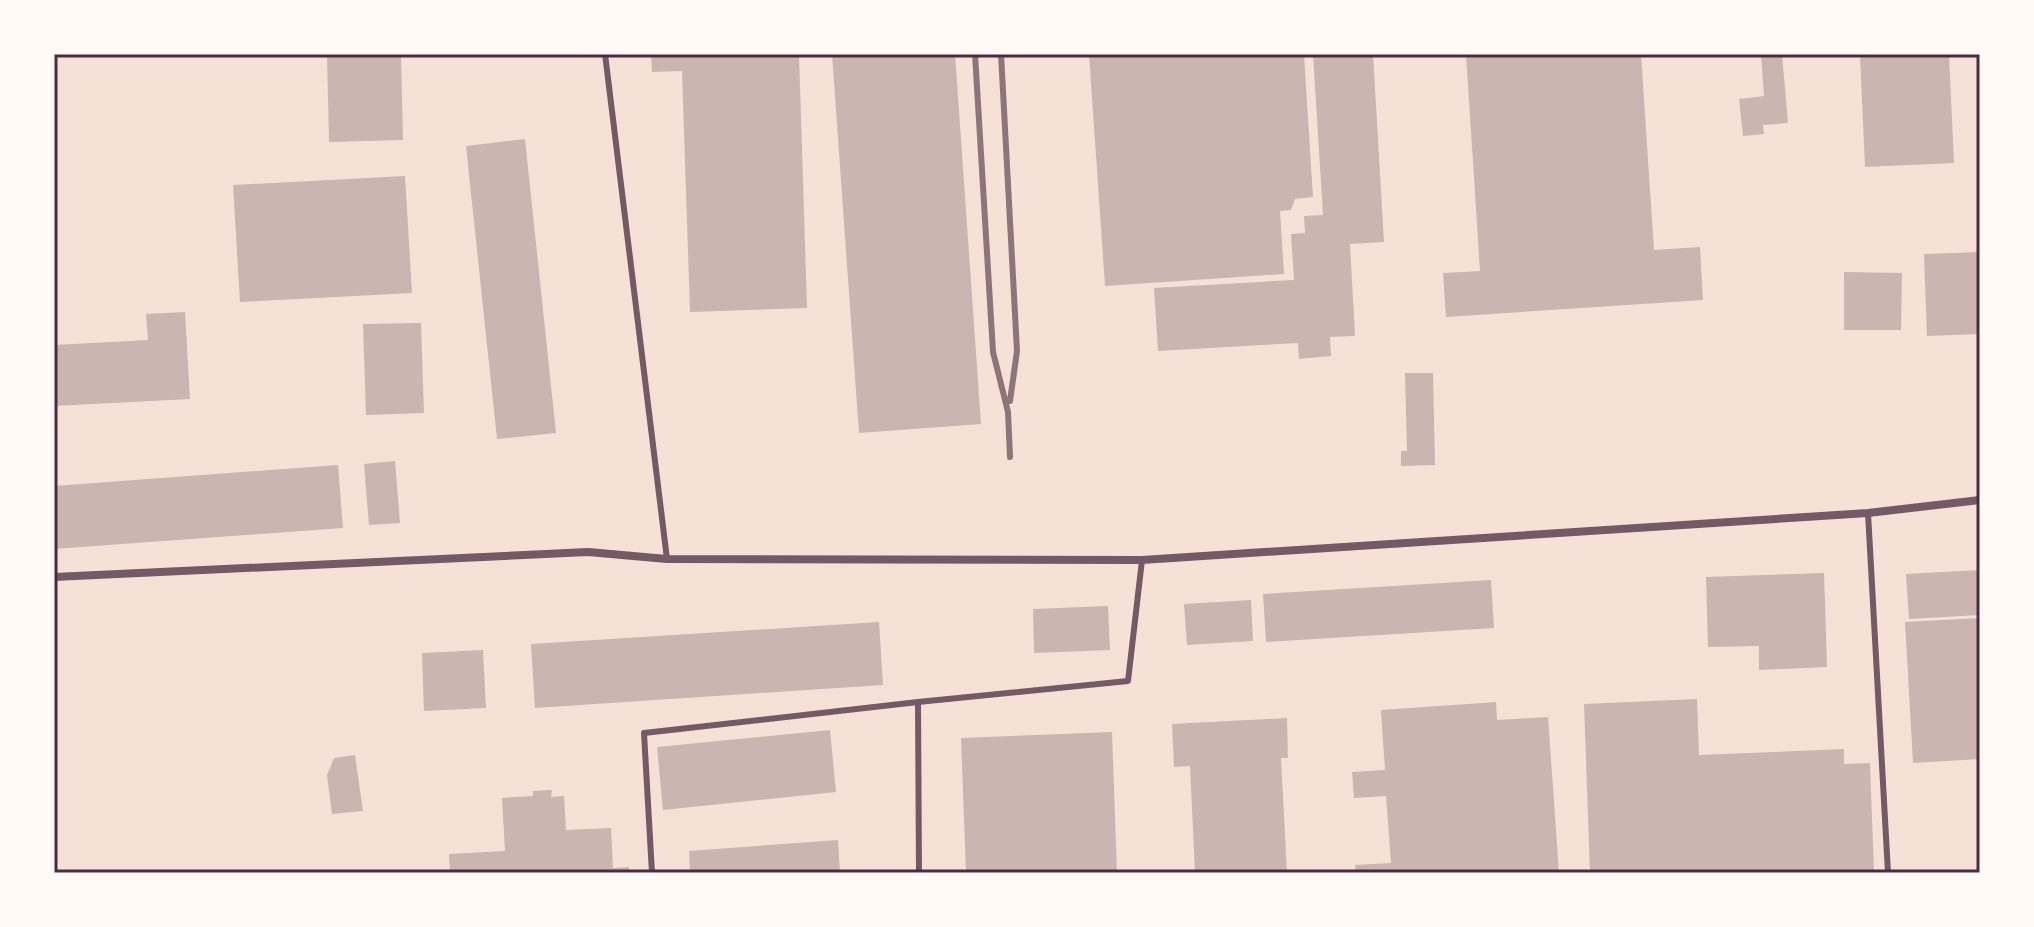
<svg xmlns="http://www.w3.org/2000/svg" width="2034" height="927" viewBox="0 0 2034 927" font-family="Bitter,serif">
	<rect width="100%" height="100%" fill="#f7e1d7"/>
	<!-- building -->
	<path fill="#ccb4b1" d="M327 54H401L403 140 329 142Z
		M651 54H799L807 308 690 312 682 71 652 72Z
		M832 54H955L981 424 859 433Z
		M1089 54H1304L1313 197 1295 199 1291 210 1280 211 1284 274 1105 286Z
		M1313 54H1373L1384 242 1350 244 1355 336 1330 337 1331 356 1299 359 1298 343 1158 351 1154 288 1294 280 1291 234 1305 233 1304 216 1323 215Z
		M1466 54H1641L1654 250 1700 247 1703 300 1446 317 1443 273 1480 271Z
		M1761 54H1782L1788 123 1763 125 1764 134 1743 136 1739 99 1764 96Z
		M1860 54H1949L1954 163 1865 167Z
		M525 139 556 433 497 439 466 146Z
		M405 176 412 293 240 302 233 185Z
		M1980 252V334L1927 336 1924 254Z
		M1844 272 1902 273 1901 330H1844Z
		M185 312 190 399 54 406V345L148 340 146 314Z
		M421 323 424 413 366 415 363 324Z
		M1405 373H1433L1435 465 1401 466V451H1407Z
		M395 461 400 523 369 525 364 464Z
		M338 465 343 528 54 549V486Z
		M1980 570V615L1909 619 1906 574Z
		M1824 573 1827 667 1759 670V646L1708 647 1706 577Z
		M1491 580 1494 628 1266 642 1263 594Z
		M1251 600 1253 641 1187 645 1184 604Z
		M1108 606 1110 650 1034 653 1033 609Z
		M1980 618V759L1913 763 1905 622Z
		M879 622 883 685 535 708 531 644Z
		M483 650 486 708 424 711 422 653Z
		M1697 699 1699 755 1844 749V764L1870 763 1874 873H1590L1584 704Z
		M1496 702 1497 720 1548 717 1559 873H1356L1355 865 1391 863 1386 796 1354 798 1352 772 1385 770 1381 710Z
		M1287 718 1288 758H1281L1287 873H1195L1190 766 1174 767 1172 724Z
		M830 730 836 792 663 810 657 747Z
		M1112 732 1117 873H966L961 738Z
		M355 755 363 811 332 814 327 775 334 758Z
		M552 790 551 797 564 796 566 830 611 828 613 868 629 867V873H450L449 854 505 851 502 798 533 796V791Z
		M838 840 840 873H690L689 851Z"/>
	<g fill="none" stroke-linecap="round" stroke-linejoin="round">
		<!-- service -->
		<path stroke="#755966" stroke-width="6" d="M605 54 667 559
			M1868 513 1888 873
			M652 873 644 733 918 702
			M919 873 918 702 1128 681 1142 560"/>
		<!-- minor -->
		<path stroke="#755966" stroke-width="8" d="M54 577 588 552 667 559 1142 560 1868 513 1980 500"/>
		<!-- rail -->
		<path stroke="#8f747c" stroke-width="6" d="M975 54 993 352 1008 412 1010 457
			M1001 54 1017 351 1010 401"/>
	</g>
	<!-- border -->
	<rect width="2034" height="927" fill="none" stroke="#fffaf5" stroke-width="112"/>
	<rect x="56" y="56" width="1922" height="815" fill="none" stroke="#4a2c40" stroke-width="3"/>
</svg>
